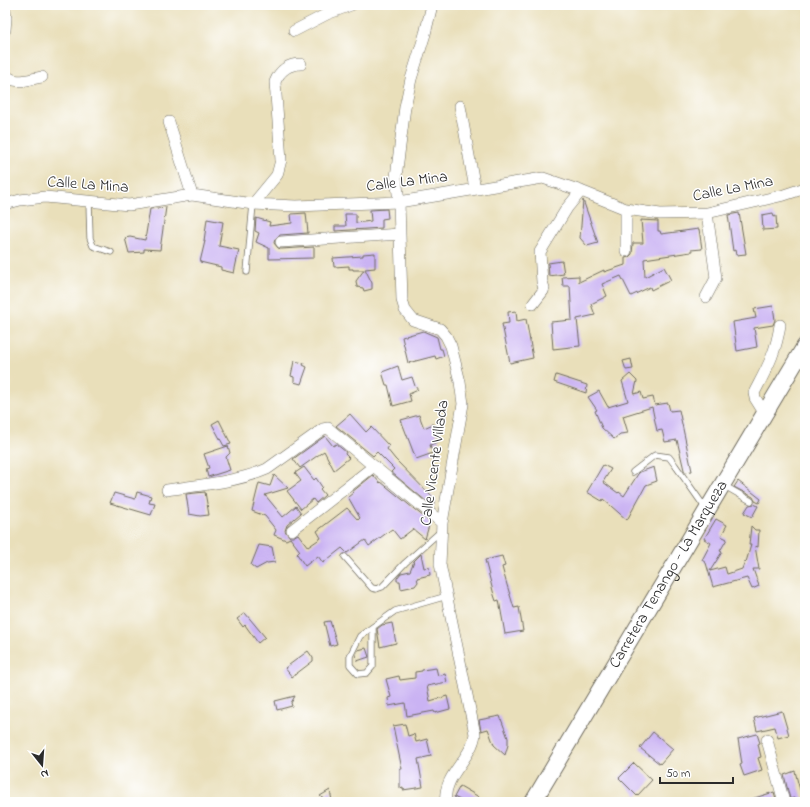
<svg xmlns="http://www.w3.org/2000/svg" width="810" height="807" viewBox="0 0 810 807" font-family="'Indie Flower',sans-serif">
	<rect width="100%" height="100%" fill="#fff"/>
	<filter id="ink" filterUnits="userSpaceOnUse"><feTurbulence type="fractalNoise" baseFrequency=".025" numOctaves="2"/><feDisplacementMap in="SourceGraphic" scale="8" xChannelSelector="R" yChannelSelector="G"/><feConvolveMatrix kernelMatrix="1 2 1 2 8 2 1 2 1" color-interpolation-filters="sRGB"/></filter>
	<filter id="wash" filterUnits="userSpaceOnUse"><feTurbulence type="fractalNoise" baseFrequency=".012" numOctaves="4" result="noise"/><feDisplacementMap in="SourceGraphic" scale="16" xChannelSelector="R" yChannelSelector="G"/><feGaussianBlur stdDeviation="0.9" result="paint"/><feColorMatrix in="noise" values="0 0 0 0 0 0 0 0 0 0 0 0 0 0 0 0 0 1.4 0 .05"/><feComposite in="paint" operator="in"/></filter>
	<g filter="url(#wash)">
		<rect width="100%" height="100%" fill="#e9dfba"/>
		<g id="blocks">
			<!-- building -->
			<path fill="#cab3f3" d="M583 200 598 243 587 246 580 238Z
				M166 207 160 250 144 249V252L129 253 125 238 130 237 145 240 150 209Z
				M387 209 388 218 382 219V228L335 231V226H346L345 214H356V223L371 221 370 210Z
				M306 213 308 233 280 235 275 239 274 243 278 248 281 249 314 247V258L269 259V248L256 242 259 233 255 231 256 218 270 222 269 226 292 223 291 214Z
				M739 213 746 254 736 255 735 250 733 251 728 215Z
				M773 213 774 217 776 216 777 229 763 230 762 215Z
				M207 219 223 222 219 246 239 250 234 273 221 270V267L200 262 205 241H204Z
				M641 220 658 221V231H660L661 234 699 229 702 249 691 250V252L644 259 645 277 664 267 671 280 651 290 650 287 631 296 621 276 602 284 607 296 591 304 595 315 577 319 580 346 553 349 551 322 572 320 570 286H563L562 277 579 276V282L604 270V272L625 265V258L629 257 632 254 633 243H643Z
				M375 253V268L365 269 372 283V289L364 291 363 288 357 287 356 281 364 270H353V269H349V266L334 267 333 258 363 256V254Z
				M562 261 564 274 549 276 548 263Z
				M773 306 775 320 773 325 754 328 757 347 737 351 733 322 756 318 754 309Z
				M516 311 517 321 526 319 533 358 510 363 502 324 509 323 508 312Z
				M423 331 437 337 440 349H442L444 356 436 359 435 356 408 363 402 337Z
				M631 359 633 369 626 370 623 361Z
				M294 361 304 363 303 365 307 367 301 384 294 382V377L291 376Z
				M398 366 402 380 412 377 415 386 418 390 409 394 411 401 393 406 388 385H386L382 372Z
				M630 374 637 381 634 394 641 392 643 399 653 397 655 405 668 403 670 411 679 410 692 471 685 472 684 470 677 440 665 442 662 430 657 431 652 407 623 416 628 433 620 434 614 439 602 428 595 411 597 410 588 397 599 391 608 407 628 401 622 381Z
				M556 375 587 385 586 393 554 382Z
				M350 414 366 432 371 427 389 446 387 449 395 459 435 500 433 507 391 472 394 469 377 452 373 456 336 426Z
				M419 415 424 428 433 424 439 441 430 445 433 453 416 459 401 420Z
				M219 420 231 444 224 446 212 424Z
				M325 436 333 446 336 444 346 452 345 454 349 458 334 470 324 451 300 468 293 459Z
				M228 446 230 453 226 457 230 470 208 477 206 469 209 468 204 454Z
				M603 465 611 469 603 482 618 493 619 492 624 496 638 474 640 472 654 467 657 481 646 485 627 520 603 499 602 501 587 492Z
				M304 467 314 480 316 478 322 487 320 489 325 495 316 503 313 499 301 509 287 491 301 481 295 473Z
				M274 475 288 488 265 495 283 517 296 506 301 513 287 525 285 531 290 537H293L298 534 308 547 321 538 317 531 347 508 358 520 360 518 348 497 353 493 352 492 373 475 380 483 381 482 430 522 425 539 413 529 400 539 392 529 369 546 365 540 347 553 342 548 323 563 318 556 305 566 297 554 300 551 290 538 286 540 274 535 276 530 265 516 252 511 259 483 270 486Z
				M738 481 761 499 759 503 755 501 753 497 734 487Z
				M137 492 151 496 149 503 155 504 151 515 110 503 114 493 135 499Z
				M205 492 209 515 200 516 189 514 186 494Z
				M754 504 758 506 752 517 744 513 749 505Z
				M716 519 727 525 721 536 727 539 720 551 722 552 710 571 725 567 727 574 742 569 745 561 746 562 751 545H749L751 526 755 530H759L758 547 755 546 759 569H753L759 586 752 589 747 578 713 587 706 563 702 560 711 543 704 539Z
				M259 545 272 547 275 562 267 563 256 569 251 565Z
				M421 554 424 568 429 567 430 575 417 578 418 582 415 586 401 589 400 581H397V578L401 573 410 571 414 561Z
				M502 556 505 566 502 567 507 585 514 608 519 607 523 631 505 634 499 600 496 601 494 595 485 560Z
				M245 613 265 637 258 643 245 625 243 627 237 619Z
				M330 621 337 644 330 646 324 622Z
				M392 623 396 643 380 647 377 629 382 625Z
				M366 648 369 657 357 661 356 654 358 650Z
				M308 651 313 658V661L292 677 285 668Z
				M436 668 438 676 445 674 447 682 427 686 430 701 447 696 450 709 435 713 434 711 407 716 405 703 389 706 388 698 391 697 386 679 399 676 400 680 415 678V672L422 671V670Z
				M295 696 291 703 292 706 277 710 275 701Z
				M782 711 789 735 778 738 775 727 757 731 754 718Z
				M500 716 508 738V745L505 755 494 745 488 729 481 731 479 720Z
				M405 724 408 736 414 734 416 742 427 739 431 756 418 759 423 787 403 790V787L400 788V769H402L393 726Z
				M653 732 673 749 660 764 640 748Z
				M757 734 760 743 758 744 761 757 758 758 762 770 744 776 740 765 742 764 738 739Z
				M634 763 652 780 637 796 619 778Z
				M795 771 798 783 804 802H796L794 798 790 799 784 775Z
				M460 786 479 797 476 802H464L454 797Z
				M330 790 332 801H326L320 796Z
				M774 792 777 802H748V800Z"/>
		</g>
	</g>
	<g filter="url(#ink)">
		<use href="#blocks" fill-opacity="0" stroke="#6e6a5d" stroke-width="1"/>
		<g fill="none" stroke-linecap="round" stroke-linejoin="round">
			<defs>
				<path id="service" d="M89 202 90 238 93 246 111 252
					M247 272 253 204
					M633 472 655 455 669 457 675 465 706 509
					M723 485 751 501
					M345 557 372 588 376 589 382 587 405 563 441 531
					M373 627V666L367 673 358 674 350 665V656L360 636 395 611 447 596"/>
				<path id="minor" d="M432 5 425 34 411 79 405 107 396 177 399 202 402 300 405 310 413 320 440 329 446 336 451 346 460 382 463 404 442 523 440 564 475 734C472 759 442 776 446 802
					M5 9 6 18 5 30
					M294 31 327 14 351 5
					M5 74C15 86 29 79 42 77
					M460 106 475 189
					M169 122 192 195
					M5 204 20 200 45 197 129 205 192 195 253 204 296 206 399 202 543 178 581 191 626 209 660 214 707 213 784 195 805 188
					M253 204 277 175 281 160 275 82C280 70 288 64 301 64
					M626 209V251
					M281 242 400 234
					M706 297 716 278 707 213
					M533 304 543 291 544 288 542 282 540 252 567 208 581 191
					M765 414 755 398 754 393C767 368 776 353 780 325
					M167 490C199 485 238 482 267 469L323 429 328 428 442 523
					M292 530 374 466
					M767 740 784 802"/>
				<g id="secondary">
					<path id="s1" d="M533 802 805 346"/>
				</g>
			</defs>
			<!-- service casing -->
			<use href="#service" stroke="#6e6a5d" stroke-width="7"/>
			<!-- minor casing -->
			<use href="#minor" stroke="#6e6a5d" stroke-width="12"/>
			<!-- secondary casing -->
			<use href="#secondary" stroke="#6e6a5d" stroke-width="18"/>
			<!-- service -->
			<use href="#service" stroke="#fff" stroke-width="5.5"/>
			<!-- minor -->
			<use href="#minor" stroke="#fff" stroke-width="11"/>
			<!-- secondary -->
			<use href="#secondary" stroke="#fff" stroke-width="16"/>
		</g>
	</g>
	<g text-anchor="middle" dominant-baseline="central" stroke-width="3" stroke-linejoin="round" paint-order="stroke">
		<!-- street labels -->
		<g font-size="16" fill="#2b2b2b" stroke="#fff">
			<text transform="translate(407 182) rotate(-7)">Calle La Mina</text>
			<text transform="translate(88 185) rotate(4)">Calle La Mina</text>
			<text transform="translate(733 189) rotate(-11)">Calle La Mina</text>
			<text transform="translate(435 463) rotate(-82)">Calle Vicente Villada</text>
			<text stroke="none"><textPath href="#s1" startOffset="265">Carretera Tenango - La Marqueza</textPath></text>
		</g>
	</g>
	<!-- margin -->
	<rect width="810" height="807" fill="none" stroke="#fff" stroke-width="20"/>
	<!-- north arrow -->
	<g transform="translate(42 765) rotate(163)" stroke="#ffffff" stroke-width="3" paint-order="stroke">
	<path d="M0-3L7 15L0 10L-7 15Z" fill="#2b2b2b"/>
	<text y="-6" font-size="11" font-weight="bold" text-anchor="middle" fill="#2b2b2b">N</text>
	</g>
	<!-- scale -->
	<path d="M660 777v6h73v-6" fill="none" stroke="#2b2b2b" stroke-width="2"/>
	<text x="666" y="777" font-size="12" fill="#2b2b2b" stroke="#ffffff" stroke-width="3" paint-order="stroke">50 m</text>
</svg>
